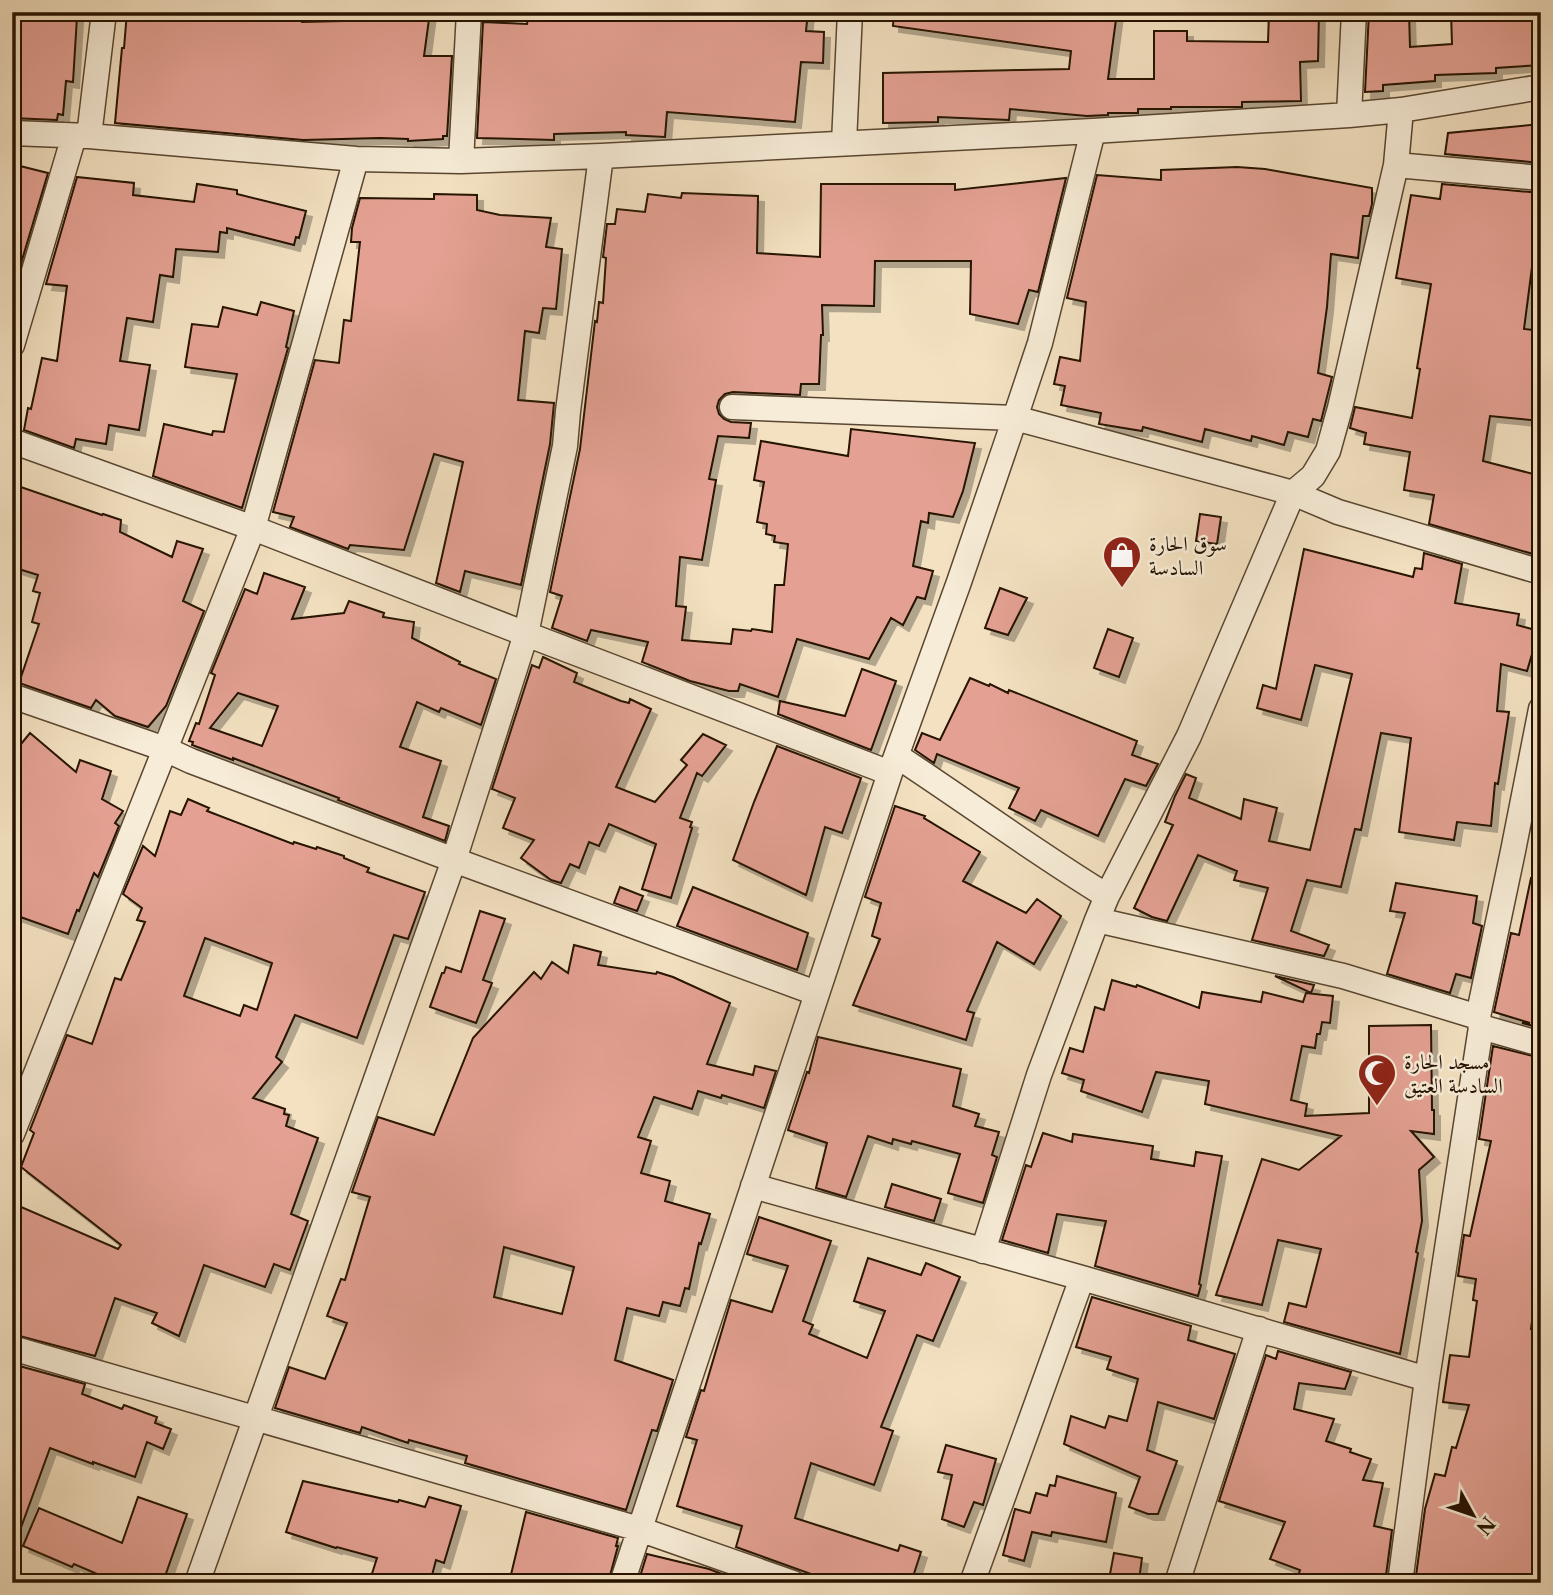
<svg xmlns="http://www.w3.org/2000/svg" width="1553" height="1595" viewBox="0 0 1553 1595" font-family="'Libre Caslon Text',Amiri,serif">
	<defs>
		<filter id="shadow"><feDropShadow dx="6" dy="6" stdDeviation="0" flood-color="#0004"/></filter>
	</defs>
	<rect width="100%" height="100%" fill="#f3e1c1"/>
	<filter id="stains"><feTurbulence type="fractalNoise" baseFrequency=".00286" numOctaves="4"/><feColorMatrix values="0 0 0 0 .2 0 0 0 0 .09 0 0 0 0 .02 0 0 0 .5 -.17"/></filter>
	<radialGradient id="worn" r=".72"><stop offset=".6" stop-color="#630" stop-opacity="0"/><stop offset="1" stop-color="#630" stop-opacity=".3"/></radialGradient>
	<!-- building -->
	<path fill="#e4a193" stroke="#261200" stroke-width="2" fill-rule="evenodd" filter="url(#shadow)" d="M12 12H44L43 16 77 17 73 82 66 81 63 115 58 114 57 120 12 118Z
		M127 12H210V17L302 21V22L343 21 344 12H430L424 56H452L447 136H443V139L408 141V139L380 138 303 140 115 123 122 48H124Z
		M529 12H808L806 31 824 32 823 63 801 62 795 122 667 112 665 137 626 135V132L554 134V140L477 138 483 22 527 24Z
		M894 12H1117L1108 79H1154V31H1187V41L1268 42 1269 12H1319L1318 61 1300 62 1301 101 1242 102V107H1171V109H1138V113H1108V115L1087 116 1010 109 1009 120 938 117V122L883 123V73L1069 69 1071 51 893 26Z
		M1369 12H1409L1410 47 1452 44 1451 12H1541V65L1496 68V73L1435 75V81L1383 85V91L1365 92Z
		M1541 124V163L1445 154 1448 133Z
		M12 164 48 173 16 280H12Z
		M1237 167 1265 169 1372 188V204L1369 216H1363L1358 258 1331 254 1327 307 1318 373 1332 377 1321 421 1313 419 1308 437 1288 432 1284 445 1252 436 1251 441 1205 429 1202 442 1143 427 1142 431 1099 424 1101 413 1061 405 1065 386 1054 384 1060 357 1080 361 1086 302 1067 298 1097 175 1161 180V170Z
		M77 177 134 183 133 195 194 202 197 184 237 190V194L306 211 299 238 296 237 294 245 227 228V233L220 232 218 252 176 249 173 277 160 275 153 322 127 318 120 361 150 365 139 430 109 425 106 444 76 439 74 448 24 430 28 408 31 409 42 358 57 361 67 286 46 284Z
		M1066 178 1038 292 1029 290 1018 324 970 314 971 261H875L874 306 822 305 823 335H821L819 384H801L800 395 733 392 725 394 719 400 717 407 719 414 724 419 731 422 751 423 749 438 718 436 709 479 716 480 702 560 680 557 676 606 686 607 682 640 731 644 733 629 751 631 752 629 772 632 775 585H784L788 544 774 542 775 536 766 534 767 524 757 522 764 482 754 480 761 441 848 456 851 429 975 443 963 491 953 517 929 513 928 523 921 521 913 566 933 571 925 599 917 597 903 625 891 618 869 659 797 639 778 697 740 684 738 691H729L690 681 642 662 648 642 591 630 587 641 552 628 562 596 550 592 580 449 595 321 597 322 599 302 603 303 606 258 603 257 607 224H615L617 209 645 212 648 194 681 198 682 193 758 196 757 253 820 257 821 184H955V190Z
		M1442 184 1541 193V213H1539L1524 329 1541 331V421L1490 416 1483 461 1541 476 1540 556 1429 524 1434 495 1404 490 1410 452 1364 444 1366 433 1350 428 1355 407 1412 418 1420 369 1417 368 1431 284 1396 278 1411 195 1440 199Z
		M434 194 477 195V210L500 215 551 218 546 247 562 249 556 309 543 308 539 333 525 331 518 400 554 403 550 444 521 585 465 571 460 592 436 583 463 462 434 454 404 550 350 545 348 549 290 527 294 517 273 512 315 360 339 363 344 320 351 321 360 242H351L352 228 360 198 434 199Z
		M261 302 294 311 286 347 288 348 242 508 153 476 164 424 212 435 213 431 224 432 237 374 185 367 192 324 218 327 223 307 257 315Z
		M12 484 102 515 103 514 121 520 120 532 172 557 177 541 203 549 183 601 204 611 166 706 148 727 115 716 96 700 91 708 19 683 39 624 32 622 40 593 33 591 38 575 12 567Z
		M1200 514 1221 517 1217 544 1196 541Z
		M1304 549 1413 577 1415 568 1422 569 1424 553 1462 564 1455 603 1519 614 1517 625 1539 631 1527 671 1501 664 1497 711 1509 712 1498 784 1495 783 1491 826 1457 822 1454 840 1399 832 1411 738 1381 733 1361 830 1355 829 1341 887 1307 880 1291 931 1329 945 1324 956 1252 940 1268 888 1234 880 1237 871 1198 855 1167 921 1152 917 1134 908 1173 825 1165 822 1175 796 1186 774 1196 778 1189 798 1241 819 1244 799 1277 808 1269 841 1310 850 1352 674 1315 665 1301 720 1257 708 1263 685 1276 689Z
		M264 573 305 587 292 619 344 613 349 601 384 613 383 617 414 622 412 638 460 662 459 664 496 679 481 725 441 708 439 712 417 702 400 747 441 761 423 817 449 826 445 841 338 800 339 798 233 758V760L192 745 193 742 189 741 196 723 199 724 215 675 211 673 245 589 257 594ZM238 693 278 706 262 746 210 728Z
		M1000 588 1027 598 1008 635 985 628Z
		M1108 629 1133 638 1119 677 1094 668Z
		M543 657 577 673 574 682 621 701 629 703 630 699 651 709 616 787 655 802 687 765 681 760 703 734 726 745 702 776 697 773 680 818 692 822 690 827 692 828 671 898 642 889 656 844 609 824 599 846 589 842 579 868 570 864 561 883 551 880 521 858 534 840 503 828 515 798 492 789 532 665 539 668Z
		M862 669 896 681 871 750 778 714 780 701 845 716Z
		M970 678 989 686 990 684 1008 693 1009 690 1137 741 1132 755 1158 764 1146 786 1125 779 1098 836 1041 810 1035 821 1009 808 1019 788 937 754 934 763 915 750 922 733 940 740Z
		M30 733 76 772 80 760 111 771 102 799 123 811 115 823 119 826 98 877 94 873 79 911 77 910 68 934 12 914V755Z
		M777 746 861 778 842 833 825 827 806 895 733 860 754 802Z
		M188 799 209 808 207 811 293 844 294 842 316 849 317 847 344 856V858L369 868 367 872 425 892 408 939 394 935 357 1038 295 1015 276 1057 282 1062 253 1098 285 1109 284 1114 289 1115 286 1126 318 1138 291 1214 308 1221 290 1270 274 1264 265 1287 204 1265 179 1336 152 1323 157 1313 115 1298 95 1356 12 1334V1203L118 1249 121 1245 21 1167 34 1133 30 1130 67 1035 92 1044 115 978 121 980 145 922 137 920 142 908 123 894 143 846 155 856 170 811 181 815ZM205 938 272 963 257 1010 244 1005 240 1016 184 996Z
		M895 806 925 816 924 818 980 852 963 881 1026 913 1037 899 1061 916 1034 964 997 942 967 1011 974 1013 966 1040 853 1005 880 939 872 936 881 903 865 897Z
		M1531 878 1541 879V1028L1522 1023H1530L1494 1012 1511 933 1519 935Z
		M1396 883 1477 896 1473 923 1482 926 1471 978 1456 974 1450 993 1387 974 1405 913 1390 911Z
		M620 887 643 896 637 911 614 903Z
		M693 887 808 933 797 970 677 926Z
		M480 911 505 919 483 980 492 983 476 1023 430 1007 442 973H444L446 967 461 972Z
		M574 945 601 952 598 965 656 974 657 972 673 977 730 1003 707 1064 753 1075 755 1066 776 1071 764 1108 722 1095 721 1098 698 1091 692 1109 654 1097 638 1137 651 1141 641 1173 670 1181 665 1201 710 1214 701 1244 699 1243 689 1289 685 1288 680 1306 663 1302 659 1316 627 1308 615 1360 673 1380 657 1431 652 1430 626 1510 465 1463 467 1456 409 1440 408 1443 362 1427 360 1433 275 1408 289 1367 325 1379 347 1323 327 1316 341 1279 345 1280 370 1197 352 1192 378 1117 434 1135 473 1038 534 972 541 979 552 962 568 973ZM504 1247 574 1267 562 1314 494 1297Z
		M1275 976 1314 985 1311 993Z
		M1112 980 1136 987 1137 985 1199 1008 1202 992 1261 1002 1263 992 1303 1002 1306 993 1333 996 1330 1023 1322 1022 1320 1034H1317L1315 1048 1302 1046 1291 1100 1307 1104 1305 1116 1369 1113V1026L1431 1025 1432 1110H1434V1134L1411 1131 1434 1157 1419 1170 1422 1221 1416 1252 1418 1253 1400 1354 1284 1322 1289 1303 1306 1307 1321 1249 1278 1240 1262 1305 1216 1295 1262 1159 1299 1170 1341 1136 1205 1104 1209 1081 1156 1072 1142 1112 1081 1091 1084 1080 1062 1073 1070 1048 1083 1052 1095 1007 1104 1010Z
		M818 1037 961 1069 953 1106 979 1114 975 1126 999 1132 992 1155 997 1157 983 1203 948 1193 960 1154 912 1141 911 1144 893 1139 892 1144 868 1136 846 1197 816 1188 827 1143 788 1130 807 1072 809 1073Z
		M1493 1046 1541 1058V1258L1531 1329 1541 1331V1467L1534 1497 1541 1498V1583H1415L1425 1509 1435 1474 1445 1476 1452 1447 1456 1448 1469 1405 1443 1402 1450 1355 1469 1357 1477 1301 1473 1300 1476 1279 1458 1276 1464 1235 1470 1236 1491 1141 1479 1139Z
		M1043 1133 1072 1142 1073 1134 1153 1146 1151 1159 1194 1166 1196 1152 1222 1156 1199 1284 1201 1285 1198 1296 1095 1266 1106 1221 1057 1214 1048 1253 1002 1240 1026 1165 1031 1167Z
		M892 1184 941 1199 934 1221 885 1207Z
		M759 1217 831 1241 803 1321 813 1325 809 1334 867 1358 885 1311 854 1301 868 1258 921 1275 926 1263 960 1277 933 1341 917 1335 881 1427 893 1431 874 1485 811 1463 795 1518 898 1551 900 1545 921 1552 911 1583H811L814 1575 736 1547 742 1526 677 1506 697 1440 686 1437 701 1390 704 1391 731 1300 772 1312 788 1266 747 1254Z
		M1092 1297 1191 1326 1188 1340 1235 1354 1214 1419 1158 1402 1147 1450 1177 1461 1158 1514H1148L1129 1507 1140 1477 1064 1444 1071 1416 1105 1428 1109 1416 1127 1421 1138 1379 1107 1369 1111 1357 1076 1347Z
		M1278 1351 1351 1372 1345 1389 1299 1383 1294 1409 1334 1419 1326 1441 1351 1449 1350 1452 1371 1459 1363 1480 1383 1483 1374 1526 1392 1530 1385 1583H1296L1300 1570 1270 1559 1285 1522 1219 1501 1266 1355 1276 1359Z
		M12 1364 85 1384 82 1394 122 1409 124 1405 157 1417 155 1423 171 1429 163 1449 147 1442 135 1477 93 1462V1464L50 1448 15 1544 12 1543Z
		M946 1445 996 1459 983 1505 974 1502 964 1527 942 1519 952 1475 938 1472Z
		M1057 1476 1116 1493 1106 1542 1052 1532 1051 1536 1032 1532 1024 1561 1003 1555 1015 1509 1030 1513 1036 1493 1047 1496 1050 1485 1055 1486Z
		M303 1481 398 1502 399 1500 425 1507 429 1497 461 1506 444 1563 436 1560 430 1583H369L377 1558 337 1547 336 1548 286 1532Z
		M138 1497 187 1514 163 1582 138 1574 135 1583H118L74 1564 72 1567 23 1546 39 1508 122 1543Z
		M526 1512 618 1538 616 1546H618L608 1583H509Z
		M1114 1553 1142 1558 1139 1580 1110 1574Z
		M647 1554 709 1569 730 1577V1583H638Z"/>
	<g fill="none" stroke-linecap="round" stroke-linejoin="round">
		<defs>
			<path id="street" d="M1349 115 1354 12
				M12 133 89 136 356 159 461 161 601 156 1093 131 1349 115 1401 110 1541 87
				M89 136 104 12
				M844 143 850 12
				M461 161 469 12
				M1396 165 1541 178
				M12 345 74 136
				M732 407 1015 418 1293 493 1338 512 1541 572
				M12 441 253 528 526 634 890 773
				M12 696 165 749 191 761 454 860 816 993
				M1541 709 1513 851 1478 1017 1481 1027 1541 1044
				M897 756C967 802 1035 852 1107 896
				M1097 920 1343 976 1478 1017
				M12 1134 253 528 356 159
				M753 1186 1082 1278 1427 1379
				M983 1251 1039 1075 1097 920 1107 896 1189 736 1293 493 1313 476 1328 451 1340 408 1396 165 1401 110
				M12 1348 639 1529 793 1583
				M197 1583 454 860 526 634 565 446 568 411 601 156
				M622 1583 890 773 959 582 1015 418 1040 343 1093 131
				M972 1583 1082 1278
				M1177 1583 1259 1329
				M1400 1583 1427 1379 1481 1027"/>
		</defs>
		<!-- street casing -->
		<use href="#street" stroke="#594630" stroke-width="27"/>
		<!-- street -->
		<use href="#street" stroke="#f7ecd7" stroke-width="24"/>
	</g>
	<!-- icons -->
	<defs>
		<symbol id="shop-pin" viewBox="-11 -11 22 30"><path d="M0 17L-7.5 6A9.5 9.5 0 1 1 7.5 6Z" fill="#8f2418" stroke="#f7ecd7"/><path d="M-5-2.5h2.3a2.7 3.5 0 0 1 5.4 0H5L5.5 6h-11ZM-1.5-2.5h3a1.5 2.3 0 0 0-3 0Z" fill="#fff"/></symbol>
		<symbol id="mosque-pin" viewBox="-11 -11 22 30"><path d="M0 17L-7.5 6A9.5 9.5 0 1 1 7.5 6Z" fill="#8f2418" stroke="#f7ecd7"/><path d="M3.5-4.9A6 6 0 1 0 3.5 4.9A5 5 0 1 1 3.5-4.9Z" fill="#fff"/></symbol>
	</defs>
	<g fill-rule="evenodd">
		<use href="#shop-pin" x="1100" y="533" width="44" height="60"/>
		<use href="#mosque-pin" x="1355" y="1051" width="44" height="60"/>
	</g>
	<g text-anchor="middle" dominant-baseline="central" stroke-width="5" stroke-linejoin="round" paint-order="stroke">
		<!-- poi labels -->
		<g font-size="21" fill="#261200" stroke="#f7ecd7" text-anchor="start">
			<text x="1149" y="543">سوق الحارة<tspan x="1149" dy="24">السادسة</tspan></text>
			<text x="1404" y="1061">مسجد الحارة<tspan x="1404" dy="24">السادسة العتيق</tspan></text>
		</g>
	</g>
	<!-- margin -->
	<rect width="1553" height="1595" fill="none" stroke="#f3e1c1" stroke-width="42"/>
	<rect x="14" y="14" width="1525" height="1567" fill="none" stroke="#261200" stroke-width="3.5"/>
	<rect x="21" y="21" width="1511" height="1553" fill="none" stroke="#261200" stroke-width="2"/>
	<!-- north arrow -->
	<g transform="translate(1473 1515) rotate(130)" stroke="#f7ecd7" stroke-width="5" paint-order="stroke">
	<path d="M0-5L12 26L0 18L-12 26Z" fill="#261200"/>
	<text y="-10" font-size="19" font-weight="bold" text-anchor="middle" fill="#261200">N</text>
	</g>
	<rect width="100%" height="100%" filter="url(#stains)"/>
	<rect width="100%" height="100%" fill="url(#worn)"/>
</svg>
